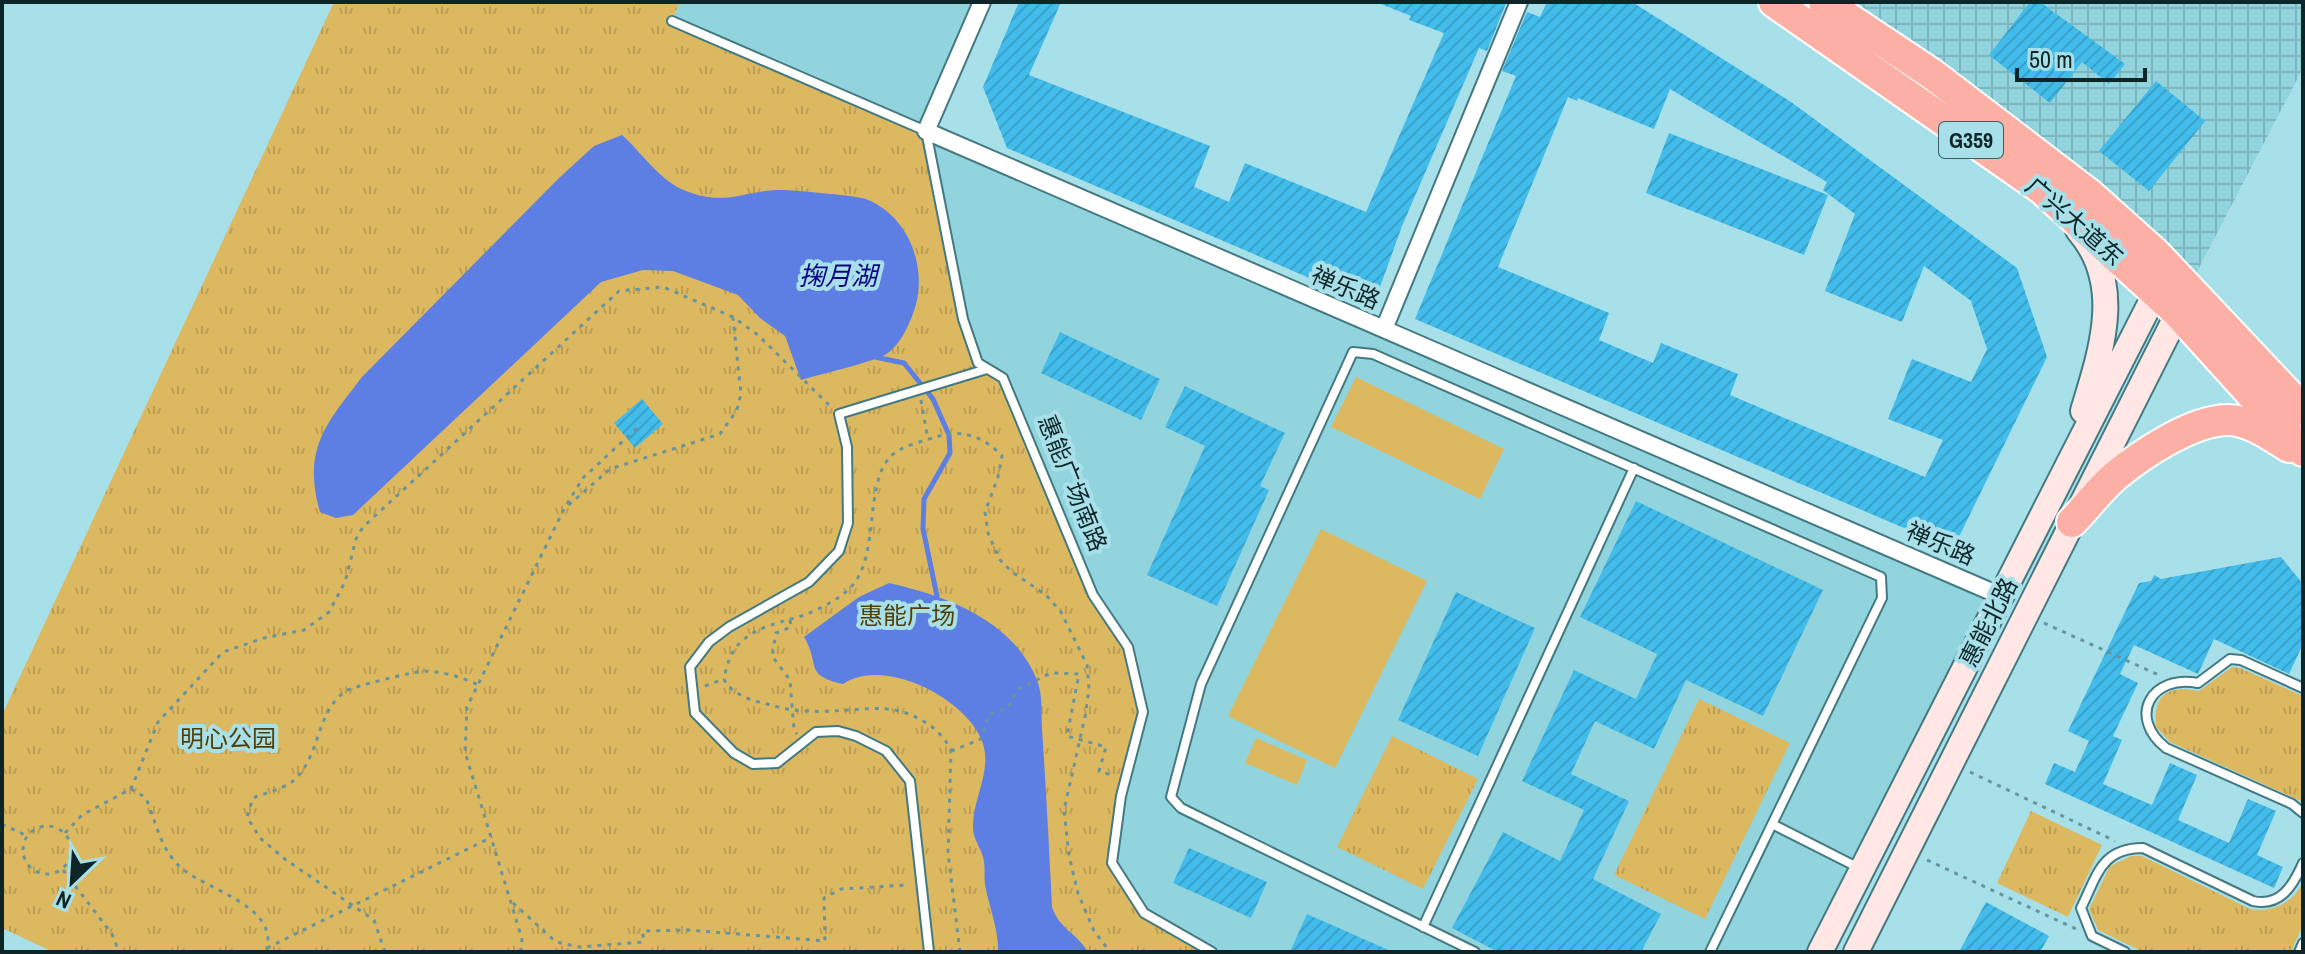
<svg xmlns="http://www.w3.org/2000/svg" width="2305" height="954" viewBox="0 0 2305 954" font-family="'Archivo Narrow','Noto Sans SC',sans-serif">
	<defs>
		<pattern id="industrial-grid" width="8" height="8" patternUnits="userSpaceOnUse" patternTransform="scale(2)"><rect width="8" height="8" fill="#92d4dd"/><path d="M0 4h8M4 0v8" fill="none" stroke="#7db6be"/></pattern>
		<pattern id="grass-tufts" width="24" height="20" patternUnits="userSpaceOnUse" patternTransform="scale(2)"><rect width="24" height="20" fill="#dcb961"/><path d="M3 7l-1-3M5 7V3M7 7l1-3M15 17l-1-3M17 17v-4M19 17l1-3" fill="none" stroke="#bc9f54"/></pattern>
		<pattern id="building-hatch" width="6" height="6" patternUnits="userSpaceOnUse" patternTransform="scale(2)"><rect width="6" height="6" fill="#41bceb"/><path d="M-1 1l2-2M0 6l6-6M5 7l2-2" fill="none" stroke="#38a1ca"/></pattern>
	</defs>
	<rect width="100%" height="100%" fill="#a8e0e9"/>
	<!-- built -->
	<path fill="#92d4dd" d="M680 2H982L926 131 2001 596 1820 952H1212L1144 913 1112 863 1093 595 978 363 672 21Z"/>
	<!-- industrial -->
	<path fill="url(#industrial-grid)" d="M1824 2H2303V68L2188 289Z"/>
	<!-- grass -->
	<path fill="url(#grass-tufts)" d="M334 2H680L672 20 926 131 963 319 978 363 1003 378 1093 595 1128 647 1143 712 1121 796 1112 863 1144 913 1212 952H53L2 928V715Z
		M2232 667 2240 668 2303 696V802L2170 742 2156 727C2153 695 2167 685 2199 691Z
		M1699 699 1790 743 1705 919 1614 875Z
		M1392 736 1478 779 1423 889 1337 847Z
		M2031 811 2102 845 2068 917 1997 883Z
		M2131 856H2142L2250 909C2272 913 2293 903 2303 882V925L2291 952H2143L2098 930 2089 909 2110 866Z"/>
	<!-- garden -->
	<path fill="#dcb961" d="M1356 377 1504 449 1480 499 1331 427Z
		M1321 529 1427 581 1335 768 1228 716Z
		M1256 738 1307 760 1297 785 1245 763Z"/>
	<!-- water -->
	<path fill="#5d7ee3" d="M622 135C642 153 661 182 686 191 727 207 743 190 781 190 793 190 858 196 866 199 906 215 925 260 917 300 913 317 903 342 888 353 878 361 817 375 801 380L785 336 760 318 738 295 673 271 643 270 601 282 353 515 336 518 320 512C302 449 326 424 362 377L559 178 594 146Z
		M889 583C946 596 1013 620 1037 680 1043 695 1041 713 1042 729 1046 788 1049 847 1052 907 1060 930 1076 932 1088 952H998C999 930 989 907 985 885 984 877 985 869 984 861 982 849 972 838 973 826 973 797 993 770 982 741 966 698 883 656 843 684 803 675 821 665 804 637L859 597Z"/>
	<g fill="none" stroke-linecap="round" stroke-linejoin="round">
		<!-- stream -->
		<path stroke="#5d7ee3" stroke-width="5" d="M875 357 904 363 933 399 949 435 950 453 924 499 923 529 937 596"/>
	</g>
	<!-- building -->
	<path fill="url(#building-hatch)" fill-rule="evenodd" d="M1019 2H1061L1029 75 1210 146 1194 187 1229 202 1245 163 1366 212 1444 33 1409 20 1411 16 1376 2 1506 3 1487 51 1479 48 1402 226 1380 287 1367 282 1342 292 1007 148 983 87Z
		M1554 2H1632L1791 102 2017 268 2047 357 1953 549 1415 319 1516 76 1502 71 1527 12 1540 17 1546 4ZM1670 89 1827 182 1823 190 1855 214 1825 291 1902 322 1924 266 1971 301 1987 349 1971 382 1912 359 1888 419 1943 440 1925 477 1730 395 1738 374 1661 343 1653 363 1599 340 1609 313 1498 267 1568 97 1577 101 1578 98 1654 129Z
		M2030 2H2040L2125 64 2109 84 2082 62 2050 103 1989 55Z
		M2156 81 2205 121 2149 191 2099 151Z
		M1669 133 1828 195 1804 255 1646 193Z
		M1060 332 1160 379 1141 420 1041 373Z
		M1185 386 1285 433 1260 486 1269 490 1217 606 1147 575 1205 446 1165 427Z
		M642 399 663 424 635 448 614 423Z
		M1636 501 1823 590 1763 716 1686 680 1654 749 1595 721 1571 774 1629 801 1593 879 1661 914 1641 952H1498L1452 928 1503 832 1560 861 1584 810 1522 781 1574 670 1636 699 1657 654 1580 617Z
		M2281 557 2303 584V644L2289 674 2214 639 2198 674 2134 645 2120 674 2138 683 2113 736 2122 740 2103 784 2152 805 2170 763 2197 775 2178 820 2229 843 2248 799 2276 811 2257 855 2283 867 2274 888 2045 784 2054 763 2075 772 2089 741 2068 731 2139 583 2151 581 2154 575 2161 579Z
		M1456 592 1535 628 1478 756 1398 720Z
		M1189 848 1267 882 1251 918 1173 883Z
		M1986 902 2049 936 2040 952H1959Z
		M1307 914 1393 952H1290Z"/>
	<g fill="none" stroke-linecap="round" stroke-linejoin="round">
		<defs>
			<path id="lane" d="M672 21 926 131 963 319 978 363 1003 378 1093 595 1128 647 1143 712 1121 796 1112 863 1144 913 1212 952
				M2303 688 2241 660 2230 659 2198 683C2151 674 2127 717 2166 748L2292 804 2303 813
				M1772 824 1861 869
				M1423 927 1634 468
				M929 952 910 781 886 751 856 736 838 731 816 732 777 763 753 764 734 753 695 713 690 667 709 642 729 627 809 582 839 551 848 523 847 447 839 414 987 369
				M1475 952 1181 808 1171 797 1201 684 1353 352 1373 354 1881 577 1882 598 1710 952
				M2125 952 2092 936 2081 908C2097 876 2101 848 2143 848L2253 901C2280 907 2293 886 2303 863
				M2299 952 2303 943"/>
			<path id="street" d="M982 2 926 131 2001 596
				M1384 329 1519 2"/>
			<path id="secondary" d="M2078 230C2125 284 2101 351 2083 411
				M1820 952 2156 292
				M1856 952 2178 313"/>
			<path id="highway" d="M1774 2 2042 189 2178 313 2303 451
				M1824 2 1932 74 2089 194 2156 254 2303 410
				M2072 522C2086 508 2099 490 2114 477 2140 455 2192 420 2228 420 2249 420 2271 436 2289 447"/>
		</defs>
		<!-- lane casing -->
		<use href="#lane" stroke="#437981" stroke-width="12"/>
		<!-- street casing -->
		<use href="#street" stroke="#437981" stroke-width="20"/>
		<!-- secondary casing -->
		<use href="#secondary" stroke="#437981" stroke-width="28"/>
		<!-- highway casing -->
		<use href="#highway" stroke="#fff" stroke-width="34"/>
		<!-- path -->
		<path stroke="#6a949b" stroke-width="3" stroke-dasharray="4 6" stroke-linecap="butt" d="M921 400 928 440
			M567 504 583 478 637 428
			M790 620 791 627 776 633 772 656 790 680 794 730 797 734
			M2044 623 2161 676
			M705 686 724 679
			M951 751 981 739 989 714 1008 708 1018 689 1051 673 1079 674 1067 736 1106 747 1099 771 1114 776
			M1970 772 2115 841
			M131 789C136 792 143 795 146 799 149 804 151 812 153 817 160 837 166 856 184 870 208 890 281 907 266 952
			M2 824 27 836
			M23 850a24 24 0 1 1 48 0a24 24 0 1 1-48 0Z
			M65 833 82 815 131 789 158 722 223 652 264 638 304 630 329 612 345 582 356 539 363 527 619 291 663 287 733 317 758 335 830 406
			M1927 860 2076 929
			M63 870 112 934 119 952
			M513 903 556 942 580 947 643 942V931L688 930 825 941 824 898 841 889 908 885
			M267 948 492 837
			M385 952 374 920 286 860 260 838 247 817 253 798C265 793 283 789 293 781 321 757 315 712 346 691 351 687 416 671 424 671 440 671 463 677 478 685
			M521 952 522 939 465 752 467 707 564 509 610 469 720 434 737 410 741 394 733 318
			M960 952 948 853 951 751C942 728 912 711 887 709 861 707 834 713 807 711 790 711 775 706 759 702 745 698 730 692 724 679 726 670 728 659 734 650 747 631 770 625 791 619 808 615 838 601 850 588 881 557 863 484 891 456 901 446 923 441 936 437 962 428 984 437 1002 456L998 477 985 512 988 533 994 547 1000 560 1012 572 1046 595 1061 612 1087 665 1089 689 1085 717 1064 810 1069 856 1078 893 1094 931 1110 952"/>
		<!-- lane -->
		<use href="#lane" stroke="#fff" stroke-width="8"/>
		<!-- street -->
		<use href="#street" stroke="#fff" stroke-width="16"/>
		<!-- secondary -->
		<use href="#secondary" stroke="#fee7e4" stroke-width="24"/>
		<!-- highway -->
		<use href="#highway" stroke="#fcb0a5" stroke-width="30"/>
	</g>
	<g text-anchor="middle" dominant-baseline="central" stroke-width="8" stroke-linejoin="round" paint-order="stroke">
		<!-- shield labels -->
		<rect fill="#a8e0e9" stroke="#3c5d62" stroke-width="2" x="1939" y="122" width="64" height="36" rx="6"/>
		<g font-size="22" font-weight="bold" fill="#0e2528">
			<text x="1971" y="140">G359</text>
		</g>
		<!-- street labels -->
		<g font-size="24" fill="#0e2528" stroke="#a8e0e9">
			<text transform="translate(2075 221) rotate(41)">广兴大道东</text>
			<text transform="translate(1346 287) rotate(23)">禅乐路</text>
			<text transform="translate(1073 483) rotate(68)">惠能广场南路</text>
			<text transform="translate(1941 543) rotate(23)">禅乐路</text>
			<text transform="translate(1988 622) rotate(-63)">惠能北路</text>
		</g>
		<!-- park labels -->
		<g font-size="24" fill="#523f05" stroke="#a8e0e9">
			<text x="907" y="615">惠能广场</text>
			<text x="228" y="738">明心公园</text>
		</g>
		<!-- water labels -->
		<g font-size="26" font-style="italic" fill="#0e0585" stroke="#a8e0e9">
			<text x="838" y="275">掬月湖</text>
		</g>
	</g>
	<!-- border -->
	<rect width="2305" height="954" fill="none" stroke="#0e2528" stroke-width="8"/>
	<!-- north arrow -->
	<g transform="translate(72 882) rotate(205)" stroke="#a8e0e9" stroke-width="6" paint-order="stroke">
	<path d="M0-6L14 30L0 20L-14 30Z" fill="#0e2528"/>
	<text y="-12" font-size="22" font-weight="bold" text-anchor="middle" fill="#0e2528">N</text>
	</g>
	<!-- scale -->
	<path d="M2017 68v12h128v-12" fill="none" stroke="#0e2528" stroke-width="4"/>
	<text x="2029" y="68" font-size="24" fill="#0e2528" stroke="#a8e0e9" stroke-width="6" paint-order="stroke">50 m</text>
</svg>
